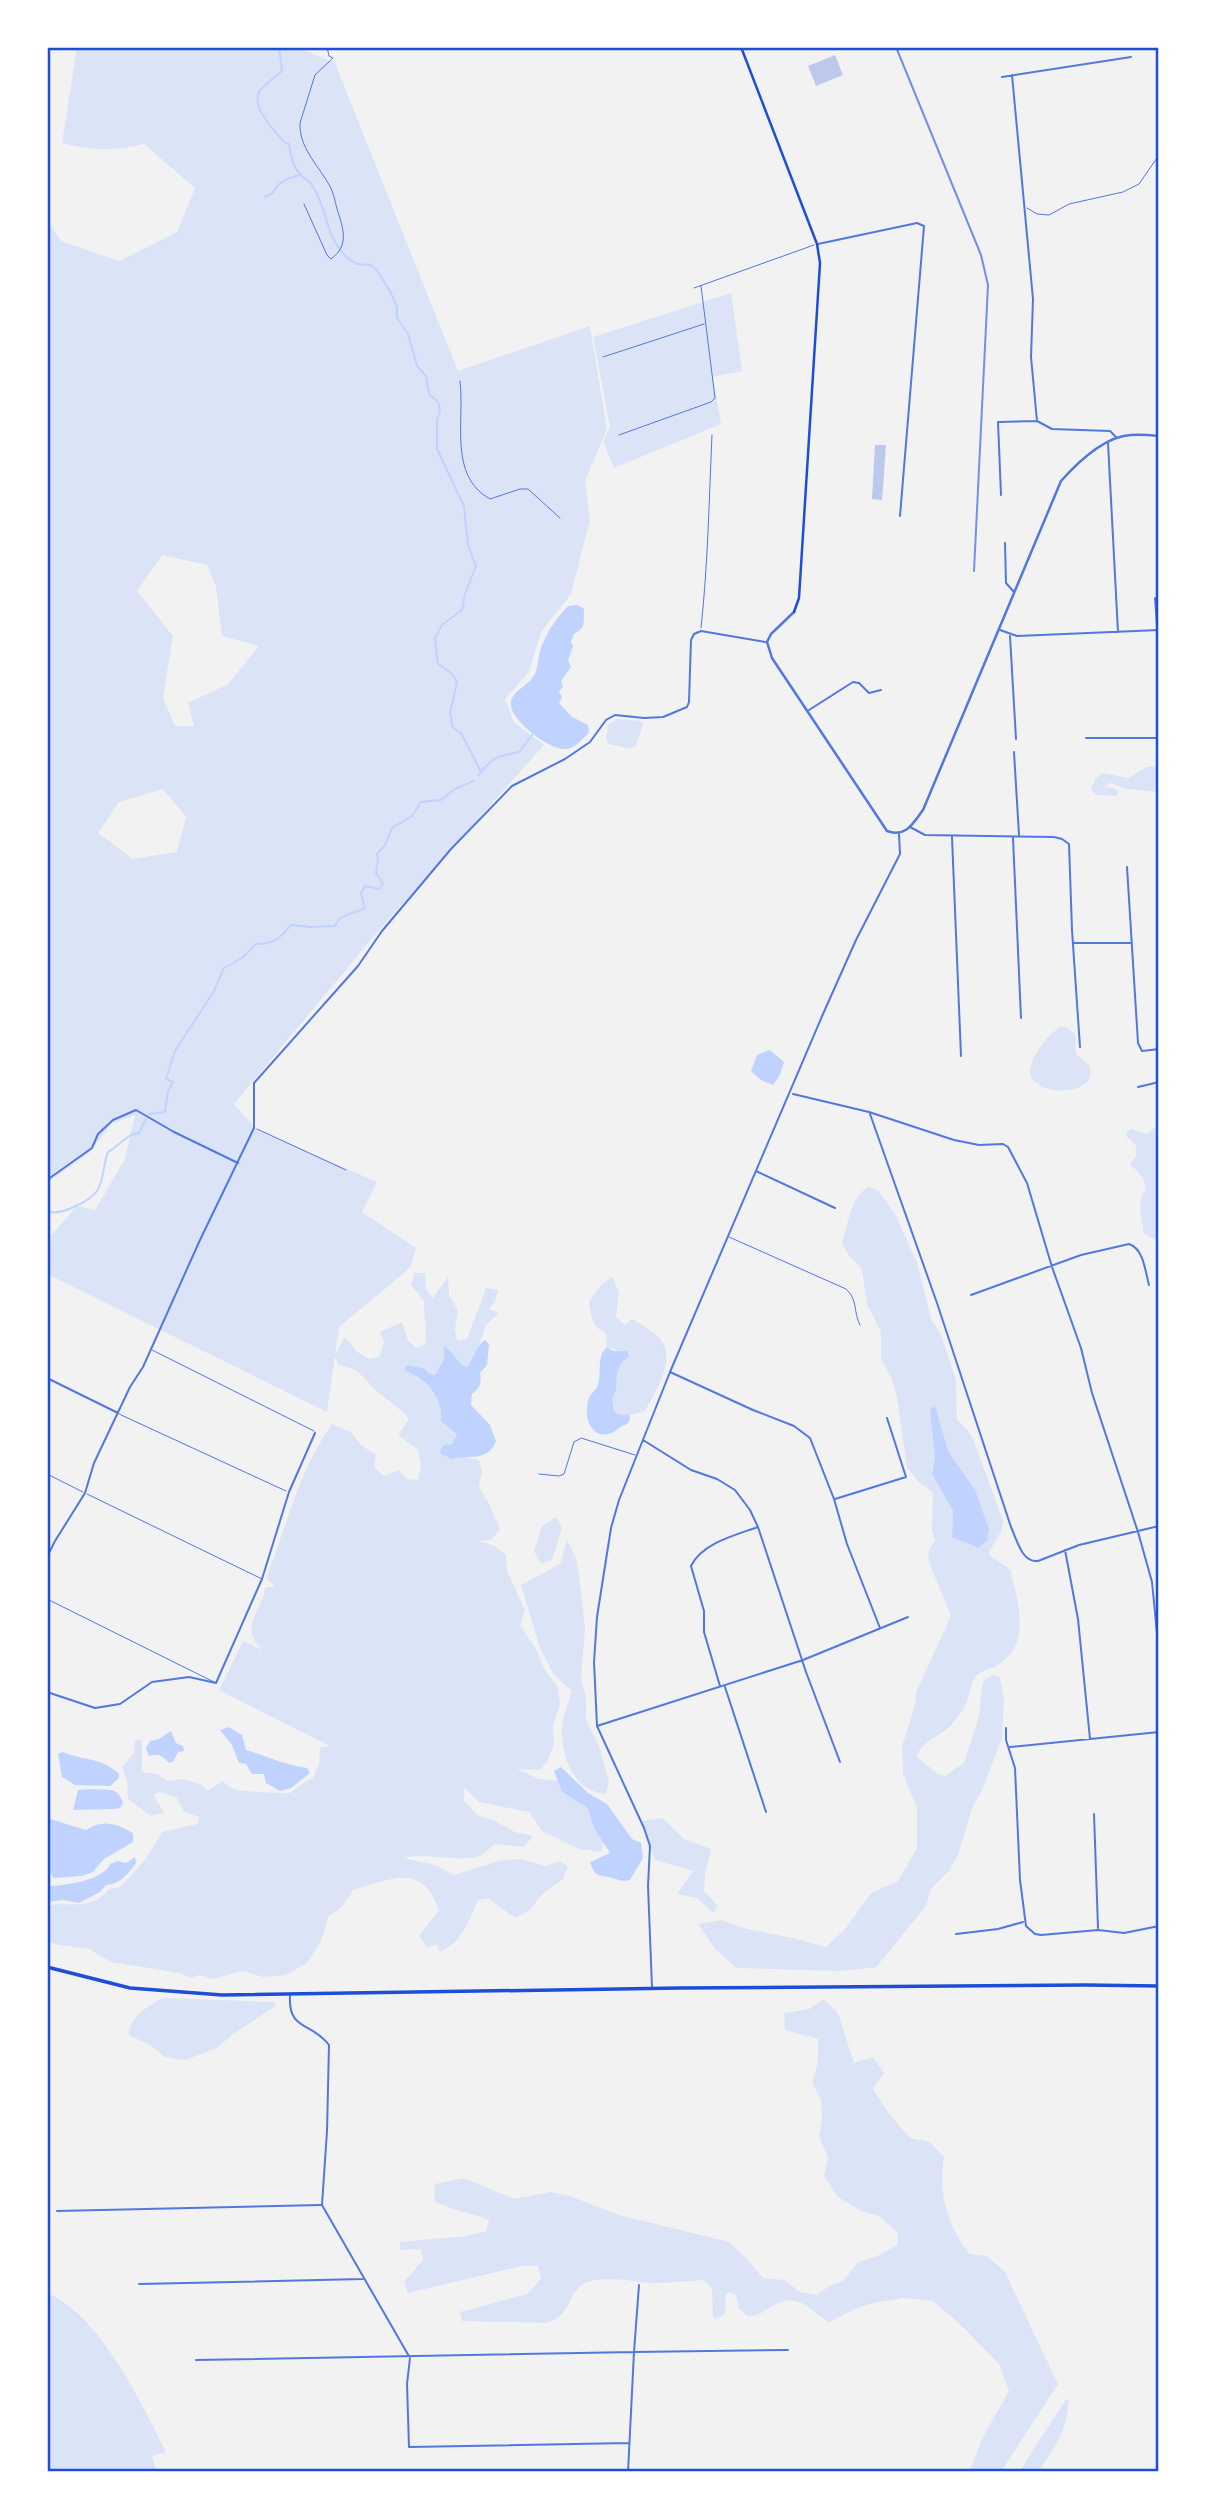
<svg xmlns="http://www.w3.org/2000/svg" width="1206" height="2519" viewBox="0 0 1206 2519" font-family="'Open Sans',sans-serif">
	<rect width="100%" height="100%" fill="#f2f2f2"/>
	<!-- green -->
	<path fill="#dbe4f7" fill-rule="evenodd" d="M77 47H298L335 63 458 371 590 326 607 429 585 481 590 520 571 594 541 632 529 672 505 699 514 722 544 745 379 930 234 1104 256 1129 377 1182 362 1212 416 1248 410 1268 339 1327 335 1355 345 1337 356 1351 369 1359 379 1357 384 1342 380 1332 402 1322 408 1340 416 1348 425 1344C428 1329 423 1316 424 1301L411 1285 414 1273H425L426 1289 433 1298 448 1277 449 1295 458 1310 455 1328 457 1341 467 1339 486 1288 498 1290 495 1301 489 1309 499 1313 486 1325 474 1359 467 1367C456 1363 454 1352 444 1347V1359L435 1375 413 1374C422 1381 432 1388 437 1399 444 1411 447 1423 457 1434L452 1444 462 1456 479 1460 482 1472 479 1487 489 1504 500 1529 491 1540 479 1541 495 1546 506 1555 507 1571 525 1610 520 1626 535 1647 545 1670 558 1687 560 1705 553 1725 554 1745 547 1762 540 1770 517 1769 539 1779 559 1781 564 1794 591 1808 594 1828 604 1842 601 1852 579 1849 542 1831 529 1812 479 1802 464 1787V1801L477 1815 495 1821 515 1832 533 1836 524 1847 495 1844C490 1848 483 1855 477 1857 453 1862 427 1852 404 1858L435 1865 454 1875 499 1861 521 1859 545 1866 560 1861 568 1866 563 1879 542 1894 529 1911 515 1918 488 1898 478 1900C469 1921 461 1943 440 1952L436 1944 427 1948 419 1936 439 1910C421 1862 392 1879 353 1890L342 1907 329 1916 321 1941 307 1963 286 1975 263 1977 243 1971 213 1979 200 1975 190 1978 180 1973 111 1962 89 1949 59 1945 47 1941V1905C71 1902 91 1911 109 1889L119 1888 145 1860 162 1832 197 1824 199 1817 184 1812 176 1797 159 1792 153 1795 164 1812 151 1816 128 1799 127 1781 122 1767 134 1753 135 1740H142V1772L157 1774 168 1781 183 1779 202 1785 208 1791 222 1781C227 1784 232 1789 237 1790 243 1791 286 1794 289 1793 296 1790 302 1782 313 1778L319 1764 320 1747 330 1746 219 1690 243 1641 262 1650C238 1625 262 1613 265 1588L275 1586 266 1579C285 1529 301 1466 332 1424L351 1432 361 1445 376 1455 374 1467 384 1476 399 1470 406 1479 418 1480 421 1466 418 1450 398 1435 409 1419C400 1408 390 1402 379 1393 363 1380 362 1368 338 1365L335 1356 327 1412 47 1274V1240L77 1206 95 1210 125 1159 135 1115 111 1124 89 1153 47 1183V221L61 241 119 261 177 232 195 188 144 144C116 151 90 151 62 143ZM162 555 207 565 216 587 222 636 259 646 228 684 188 703 194 726H175L163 698 173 636 137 591ZM163 789 186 817 177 852 133 859 98 833 119 802Z
		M731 293 742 371 713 377 721 424 614 468 603 441 610 427 593 337Z
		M617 719 640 721 643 724 636 746 630 749 609 744 606 739 608 725Z
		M1159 759V792L1127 789 1110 783 1104 787 1113 788 1119 792 1116 796 1097 795 1091 790 1095 779 1103 773 1129 778 1146 767 1157 766Z
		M1062 1026 1067 1028 1075 1034 1076 1054 1089 1065C1099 1090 1061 1094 1045 1088 1040 1086 1035 1082 1031 1078 1025 1063 1048 1033 1062 1026Z
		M1155 1127H1159V1242L1143 1233C1144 1219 1134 1204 1146 1190L1143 1178 1130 1164 1136 1156V1146L1126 1136V1133L1131 1129 1147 1134Z
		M869 1187 878 1190 895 1214 917 1262 931 1319 941 1335 956 1380 957 1420 967 1429 973 1439 1003 1520 1002 1530 989 1552 990 1556 1007 1567 1011 1572C1018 1604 1032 1643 998 1665 991 1670 980 1670 975 1677 970 1684 970 1695 966 1703 963 1711 954 1723 947 1729 937 1737 920 1743 917 1757L938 1774 945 1776 964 1763 979 1716 982 1686 984 1680 994 1675 1000 1677 1004 1700 1002 1738 983 1788 972 1808 959 1852 949 1871 931 1889 926 1906 883 1959 876 1967 871 1968 837 1971 737 1968 716 1950 698 1924 722 1920 747 1929 793 1938 826 1947 846 1928 871 1893 898 1881 917 1848V1808L903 1774 902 1746 914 1709 917 1690 951 1616 928 1560 929 1550 935 1540 932 1530 933 1493 918 1481 907 1467 897 1397 891 1377 881 1358V1331L867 1304 862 1269 847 1253 842 1243C848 1225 850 1196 869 1187ZM933 1406 936 1408 948 1451 959 1467 956 1540 952 1533 953 1511 932 1471 935 1457Z
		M612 1277 619 1292 616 1317 625 1325 632 1319C642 1325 657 1332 663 1343 674 1363 655 1393 645 1411 634 1415 625 1417 613 1412L612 1399 622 1352 607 1347 606 1333C592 1327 591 1316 589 1302L600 1286Z
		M556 1517 562 1528 552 1560 541 1564 534 1551 542 1526Z
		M567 1540 576 1558 581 1590 585 1629 581 1679 586 1697V1719L600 1749 609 1781 606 1794C575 1791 563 1762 562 1734 561 1721 568 1704 572 1691L554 1675 540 1648 521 1585 560 1564Z
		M663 1818 684 1839 711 1849 705 1875 704 1891 718 1906 713 1913 697 1898 677 1894 693 1871 655 1860 642 1821Z
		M164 1998 274 2002 277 2005 232 2035 217 2048 188 2059 181 2060 165 2057 153 2047 129 2035C128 2019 150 2003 164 1998Z
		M824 1999 838 2013 854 2063 873 2057 884 2073 873 2089 890 2115 910 2138 930 2142 944 2157C938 2195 947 2223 969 2254L987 2256 1005 2272 1058 2384 1001 2472H969L983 2437 1009 2391 999 2364 963 2327 933 2301 904 2298 878 2302 859 2307 829 2322C817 2316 808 2303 795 2301 774 2297 766 2317 747 2316L739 2309 736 2295 730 2292 726 2294 725 2314 716 2319 713 2317 712 2288 703 2280C686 2281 669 2283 653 2283 635 2282 604 2275 587 2282 566 2291 573 2317 546 2323L462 2321 460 2312 527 2294 541 2279 538 2266H522L408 2293 404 2282 423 2260 421 2249 401 2250 399 2242 466 2236 486 2231 489 2220C470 2212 452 2211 434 2201L435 2184 464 2178 514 2199 551 2192 570 2196 619 2215 729 2242 745 2257 763 2278 784 2280 800 2292 817 2295 829 2286 843 2281 858 2262 880 2255 898 2244V2233L879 2216 861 2211 838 2197 824 2176 828 2157 819 2137 822 2119 821 2099 812 2083 818 2061V2039L785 2030 784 2013 809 2009Z
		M47 2293C100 2315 141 2402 166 2452L152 2456 157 2472H47Z
		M1066 2399 1069 2400C1066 2435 1056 2443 1039 2472H1019Z"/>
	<!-- water -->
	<path fill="#bfd3fe" d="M578 605 584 609C583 621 587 627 574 634L571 642 573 646 568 660 571 667 561 681 563 686 559 692 562 697 559 703 572 717 588 725 589 733C583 738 576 747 568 749 551 752 513 722 511 706 509 693 527 686 533 677 538 670 538 659 540 651 546 633 555 620 568 606Z
		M770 1050 784 1062 780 1075 773 1085 761 1080 751 1071 757 1055Z
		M485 1340 489 1344 487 1365 480 1373C482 1383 480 1388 472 1394L471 1405 490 1425 496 1441C489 1462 467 1455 451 1459L440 1453 442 1446 452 1444 457 1434 441 1421C444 1399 425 1377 405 1371L406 1365 424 1368 429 1374 435 1375 444 1359V1346C454 1352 456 1363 467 1367 474 1359 476 1345 485 1340Z
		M607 1347 613 1351H627L629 1356 621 1363 617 1374 616 1390 612 1399 614 1412 622 1415 629 1414 630 1420 627 1424C619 1426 616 1433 608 1434 589 1438 583 1413 589 1398 591 1392 597 1391 598 1384 602 1372 596 1357 607 1347Z
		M933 1406 936 1408 948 1451 975 1490 989 1529 987 1541 978 1548 952 1537 953 1511 932 1474 935 1457 930 1411Z
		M229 1727 242 1735 246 1750C267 1756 285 1765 307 1768L310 1773 291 1788 280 1791 266 1783 264 1774H252L246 1764 239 1763 232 1745 220 1730Z
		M171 1731 176 1743 183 1746 184 1751 178 1752 173 1762 169 1763C162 1755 158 1753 149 1756L146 1748 150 1741 159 1739Z
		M63 1752C83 1761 102 1757 119 1774V1778L110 1786 75 1785 62 1777 58 1754Z
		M561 1767 588 1793 607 1804 632 1839 641 1843 643 1858 630 1880C622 1882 620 1880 612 1878 597 1874 596 1878 590 1862L610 1853 594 1828 588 1808 562 1792 554 1771Z
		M91 1789C108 1791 117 1785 123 1803L120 1808 116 1809 73 1810 78 1790Z
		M47 1818 86 1830C104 1819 115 1823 133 1833V1842L104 1859 93 1872 82 1876 54 1878 47 1868Z
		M135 1857 136 1863C128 1874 120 1884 106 1885L100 1892 79 1903 64 1900 47 1902V1886C61 1886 104 1881 110 1864L118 1861 126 1863Z"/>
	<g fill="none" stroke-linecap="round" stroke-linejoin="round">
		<!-- stream -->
		<path stroke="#bfd3fe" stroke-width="2" d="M279 47 282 71C275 77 267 83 261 89 248 105 274 130 284 142L289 144C291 155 292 166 300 174 303 178 309 180 312 185 329 210 325 246 355 263 359 265 365 264 371 265L377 270 390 291 397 307V318L408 334 417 366 426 376 429 394 438 402 440 411 437 420V449L464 506 468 545 476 566 465 594 462 610 442 625 435 638 438 664 451 673 457 682 450 713 453 728 461 733 481 772
			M265 197 273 193C277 182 291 177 301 175
			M478 775C495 756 494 757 519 752L532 735
			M149 1114 165 1112 168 1091 173 1082 166 1079 175 1051 214 991 224 968 242 958 256 944C275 944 280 938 291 925L311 927 335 926 340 918 365 908 361 893 365 886 379 889 383 884 376 873 378 860 377 854 385 845 392 828 412 816 421 802 441 800 455 789 474 781
			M47 1211C59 1217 90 1201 97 1191 104 1181 103 1164 108 1152 120 1146 126 1134 139 1133L146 1119"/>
	</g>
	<!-- building -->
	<path fill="#bdc9ec" d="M835 55 843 75 816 86 808 66Z
		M875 445H886L882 500 872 499Z"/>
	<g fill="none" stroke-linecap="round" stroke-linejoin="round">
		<!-- service -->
		<path stroke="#5277de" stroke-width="1" d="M304 204 327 255 331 259C350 245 343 228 337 209 335 201 333 190 328 183 317 164 299 147 300 123L315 75 333 58 329 56 327 47
			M1027 208 1037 214 1049 215 1069 204 1123 192 1139 184 1159 155
			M694 288 814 245
			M603 357 704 324
			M460 381C465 420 448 476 490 499L520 489H528L560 518
			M619 435 711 402 715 398 701 286
			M701 628C708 564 709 500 712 435
			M257 1129 346 1170
			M729 1237 846 1289C858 1299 853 1312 860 1325
			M152 1350 314 1431
			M119 1414 286 1491
			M47 1474 83 1492
			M539 1474 559 1476 564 1474 574 1442 581 1438 635 1455
			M87 1494 262 1579
			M47 1599 214 1682"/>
		<!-- minor -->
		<path stroke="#5277de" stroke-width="2" d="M1012 75 1033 299 1031 357 1037 421
			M1002 77 1131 57
			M818 244 917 223 924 226 900 516
			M1108 443 1118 632
			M1001 495 998 422 1037 421 1052 429 1110 431 1116 437
			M1005 543 1006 583 1014 592
			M1155 598 1159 653
			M1000 630 1017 636 1159 630
			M1010 636 1016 739
			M809 710 853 682 859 683 869 693 881 690
			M1086 738H1159
			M1014 752 1019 835
			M910 827 925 835 1054 837 1062 839 1069 844 1072 930 1080 1047
			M952 837 961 1056
			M1013 838 1021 1018
			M1127 867 1138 1043 1142 1051 1159 1049
			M1073 943H1130
			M1138 1087 1159 1082
			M793 1094 869 1112 954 1140 979 1145 1003 1144 1008 1147 1027 1183 1052 1267 1081 1348 1092 1393 1138 1532 1152 1582 1159 1654
			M870 1114 937 1303 1011 1527C1017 1540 1022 1563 1038 1561L1079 1545 1159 1526
			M756 1171 835 1208
			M47 1180 92 1148 98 1134 113 1120 136 1110 174 1132 238 1163
			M971 1295 1081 1255 1129 1244C1144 1249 1145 1271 1149 1285
			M670 1372 753 1410 794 1426 810 1438 834 1499 847 1544 880 1628
			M47 1378 118 1413
			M643 1440 691 1470 717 1479 735 1490 750 1510 758 1527 806 1672 840 1762
			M835 1499 906 1477 887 1418
			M1065 1550 1078 1619 1090 1739
			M47 1557 55 1541 85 1493 94 1463 130 1387 143 1367 200 1240 254 1128V1083L358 966 382 931 451 849 512 786 565 759 590 742 606 720 615 715 644 718 663 717 687 707 689 702 691 640 694 634 701 631 765 642
			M720 1686 704 1632V1611L691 1566C702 1543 736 1535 758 1527
			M725 1687 766 1812
			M47 1692 95 1708 120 1704 152 1682 189 1677 216 1683 262 1579 289 1492 315 1433
			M597 1726 803 1660 908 1617
			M1006 1728V1740L1015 1768 1020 1880 1026 1926 1035 1934 1041 1935 1098 1930 1124 1933 1159 1926
			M1010 1747 1159 1732
			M1094 1814 1098 1928
			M956 1934 998 1929 1023 1922
			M652 1987 648 1886 650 1846 644 1828 597 1726 594 1662 597 1617 611 1528 619 1500 670 1372 823 1014 856 940 900 854 899 834
			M290 1996C288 2031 312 2022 329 2045L327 2131 322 2205 410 2358 407 2384 409 2447 629 2443
			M57 2211 321 2205
			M139 2284 363 2279
			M639 2285 634 2352 788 2350
			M196 2360 634 2352 628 2472"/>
		<!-- tertiary -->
		<path stroke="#5277de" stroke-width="2.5" d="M794 612 771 634 767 642 772 658 887 831C906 838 913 823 923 810L1061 481C1078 462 1104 437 1130 435 1140 434 1150 435 1159 436"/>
		<!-- secondary -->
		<path stroke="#1d4ed8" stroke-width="2.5" d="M741 47 817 244 820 263 799 598 794 612"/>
		<!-- trunk -->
		<path stroke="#1d4ed8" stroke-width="3.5" d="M47 1967 130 1988 222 1995 680 1988 1085 1985 1159 1986"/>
		<!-- rail -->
		<path stroke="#7290e2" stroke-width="2" d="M896 47 981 255 988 285 974 571"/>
	</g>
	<!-- border -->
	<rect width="1206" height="2519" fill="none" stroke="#ffffff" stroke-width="98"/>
	<rect x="49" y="49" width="1108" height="2421" fill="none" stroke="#1d4ed8" stroke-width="2.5"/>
</svg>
